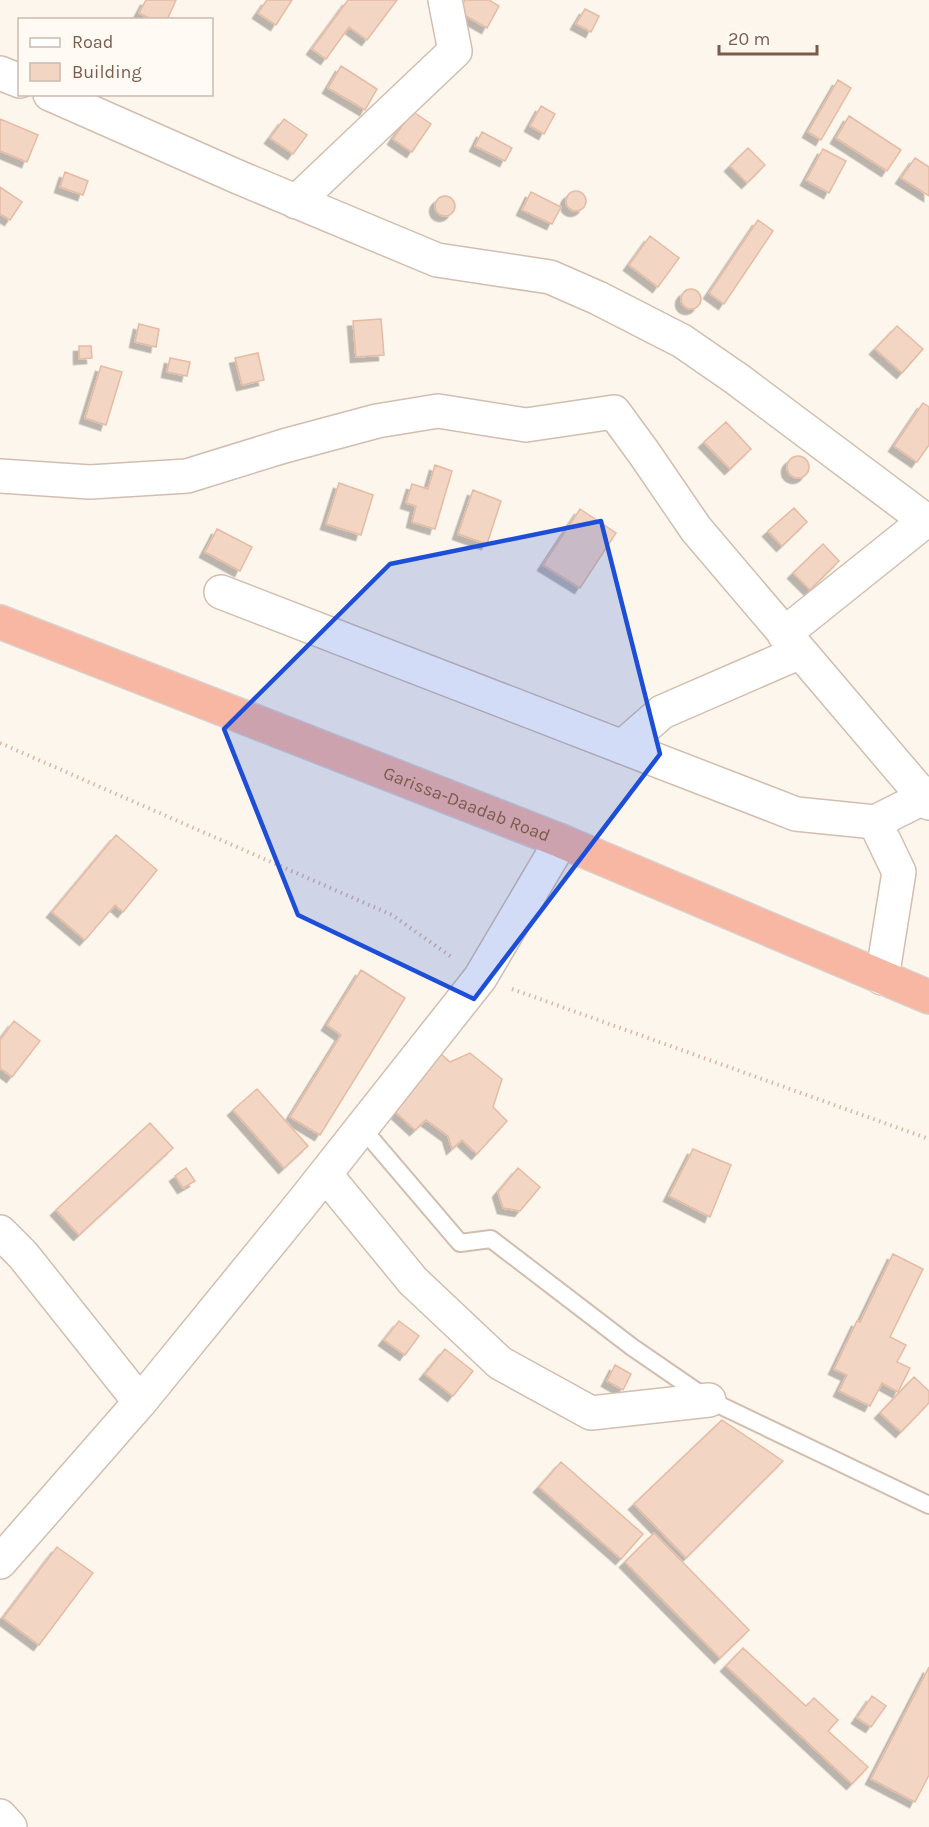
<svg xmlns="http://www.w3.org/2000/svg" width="929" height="1827" viewBox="0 0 929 1827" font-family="Karla,sans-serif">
	<defs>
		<filter id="shadow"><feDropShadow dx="-5.5" dy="5.5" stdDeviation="0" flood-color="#0004"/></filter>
	</defs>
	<rect width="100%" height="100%" fill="#fdf6ec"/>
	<!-- building -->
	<path fill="#f3d5c3" stroke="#e6bba3" stroke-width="1.5" filter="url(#shadow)" d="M146 0H176L167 20H153L139 13Z
		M267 0H292L276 25 258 13Z
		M348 0H397L367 40 349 27 326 59 312 49Z
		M465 0H489L499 6 487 28 459 12Z
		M585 9 599 16 591 32 576 24Z
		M341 66 377 89 365 110 328 88Z
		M838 80 851 88 821 140 808 132Z
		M541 106 555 114 544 134 530 126Z
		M412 111 431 124 412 152 393 139Z
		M849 116 901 150 887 171 836 138Z
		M0 119 38 135 27 162 0 151Z
		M284 119 307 135 293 154 270 138Z
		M482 132 512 148 505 161 475 146Z
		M748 148 765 165 747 183 730 166Z
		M823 149 846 161 829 193 806 180Z
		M915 158 929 167V196L901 178Z
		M65 172 88 181 83 195 60 187Z
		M0 187 22 202 10 220 0 214Z
		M566 201a10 10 0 1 1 20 0a10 10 0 1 1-20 0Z
		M531 192 561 207 552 224 522 210Z
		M435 206a10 10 0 1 1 20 0a10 10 0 1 1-20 0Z
		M758 220 773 231 724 304 709 293Z
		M650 236 679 258 658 287 629 265Z
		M681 299a10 10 0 1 1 20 0a10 10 0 1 1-20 0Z
		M381 319 384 355 356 357 353 321Z
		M139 324 159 329 156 347 135 342Z
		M897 326 923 349 902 373 875 349Z
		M79 346H91L92 358 79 359Z
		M258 353 264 380 242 385 235 358Z
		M170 358 190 362 187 376 167 372Z
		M101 366 122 372 106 425 85 418Z
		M923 403 929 407V445L917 462 894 446Z
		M726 422 751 449 730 469 704 442Z
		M787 467a11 11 0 1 1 22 0a11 11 0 1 1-22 0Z
		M435 465 452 471 435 529 412 522 416 506 406 503 412 484 428 489Z
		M339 483 373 495 361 535 326 524Z
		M473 490 501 501 487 544 458 534Z
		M794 508 807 522 782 546 768 531Z
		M580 509 616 533 580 588 543 565Z
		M217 529 252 547 240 571 205 552Z
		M823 544 839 561 810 590 793 573Z
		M116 835 157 870 123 912 115 905 85 940 52 912Z
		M361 970 405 998 320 1135 290 1117 341 1035 327 1025Z
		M14 1021 40 1041 12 1077 0 1068V1040Z
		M440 1053 450 1062 470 1053 502 1079 493 1107 507 1121 477 1154 462 1140 452 1149 448 1136 426 1120 415 1130 390 1107Z
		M257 1089 308 1146 284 1168 233 1110Z
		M150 1123 173 1148 79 1235 56 1210Z
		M693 1149 731 1165 710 1217 669 1196Z
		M186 1168 195 1181 183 1188 175 1176Z
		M518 1168 540 1187 520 1211 503 1208 498 1192Z
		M893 1254 923 1269 890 1337 906 1345 897 1362 910 1368 898 1392 882 1383 870 1406 839 1391 847 1375 834 1369 857 1321 860 1322Z
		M399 1321 419 1336 405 1355 384 1340Z
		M445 1349 473 1371 453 1396 425 1374Z
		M615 1365 631 1374 623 1390 607 1381Z
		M914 1377 929 1391V1403L901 1432 880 1413Z
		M722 1420 783 1461 686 1558 634 1504Z
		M561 1462 643 1534 621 1559 539 1487Z
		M654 1533 749 1630 720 1658 625 1562Z
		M57 1547 93 1573 39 1645 3 1618Z
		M743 1648 806 1706 814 1698 838 1720 828 1731 868 1767 852 1784 726 1666Z
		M929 1667V1775L915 1802 871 1779Z
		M872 1696 886 1706 871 1727 857 1718Z"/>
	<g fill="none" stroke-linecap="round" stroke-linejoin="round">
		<defs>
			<path id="lane" d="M362 1128 460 1243 491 1239 632 1347 709 1400 929 1505"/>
			<path id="street" d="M0 73 20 81
				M50 94 238 177 437 260 550 277 598 298 682 341 737 379 929 523
				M296 202 455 51 445 0
				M0 476 90 482 187 476 284 446 377 421 438 411 526 425 614 412 644 453 696 529 929 803
				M221 592 796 814 875 822
				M784 634 925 521
				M622 747 662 712 800 652
				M882 978 899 872 875 822 923 798 929 793
				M325 1174 413 1281 500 1363 591 1413 709 1400
				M0 1232 23 1255 140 1402
				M0 1562 140 1402 303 1202 480 978 561 841
				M0 1816 10 1827"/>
			<g id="highway">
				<path id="s1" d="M0 622 561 841 929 997"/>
			</g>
		</defs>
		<!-- lane casing -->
		<use href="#lane" stroke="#d1beb0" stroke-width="20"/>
		<!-- street casing -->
		<use href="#street" stroke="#d1beb0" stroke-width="36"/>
		<!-- highway casing -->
		<use href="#highway" stroke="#dad1cd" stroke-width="36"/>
		<!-- path -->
		<path stroke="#d9b8a5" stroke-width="4" stroke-dasharray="1.5 4.5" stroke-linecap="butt" d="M0 743 392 915 453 958
			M512 989 929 1139"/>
		<!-- lane -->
		<use href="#lane" stroke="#fff" stroke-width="16"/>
		<!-- street -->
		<use href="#street" stroke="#fff" stroke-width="33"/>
		<!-- highway -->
		<use href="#highway" stroke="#f7b7a3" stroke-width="33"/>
	</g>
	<!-- marked area -->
	<path fill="#1d4ed8" fill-opacity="0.2" stroke="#1d4ed8" stroke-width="4.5" stroke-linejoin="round" d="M601 521 660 754 474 999 298 915 224 729 390 564Z"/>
	<g text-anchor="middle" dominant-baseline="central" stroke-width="5" stroke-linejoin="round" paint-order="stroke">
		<!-- street labels -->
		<g font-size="18" fill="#7a5c4d" stroke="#fffaf3">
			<text stroke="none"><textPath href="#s1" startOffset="501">Garissa-Daadab Road</textPath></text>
		</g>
	</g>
	<!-- legend -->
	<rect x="18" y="18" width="195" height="78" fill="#fffaf3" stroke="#cabbb1" stroke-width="1.5"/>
	<rect x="30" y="38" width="30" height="9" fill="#ffffff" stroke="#cabbb1" stroke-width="1.5"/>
	<text x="72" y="48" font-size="18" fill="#7a5c4d">Road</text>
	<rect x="30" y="63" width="30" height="18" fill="#f3d5c3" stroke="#cabbb1" stroke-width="1.5"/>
	<text x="72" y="78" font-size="18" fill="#7a5c4d">Building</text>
	<!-- scale -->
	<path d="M719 45v9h98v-9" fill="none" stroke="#7a5c4d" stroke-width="3"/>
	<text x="728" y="45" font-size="18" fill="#7a5c4d" stroke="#fffaf3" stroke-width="4.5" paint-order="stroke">20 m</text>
</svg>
